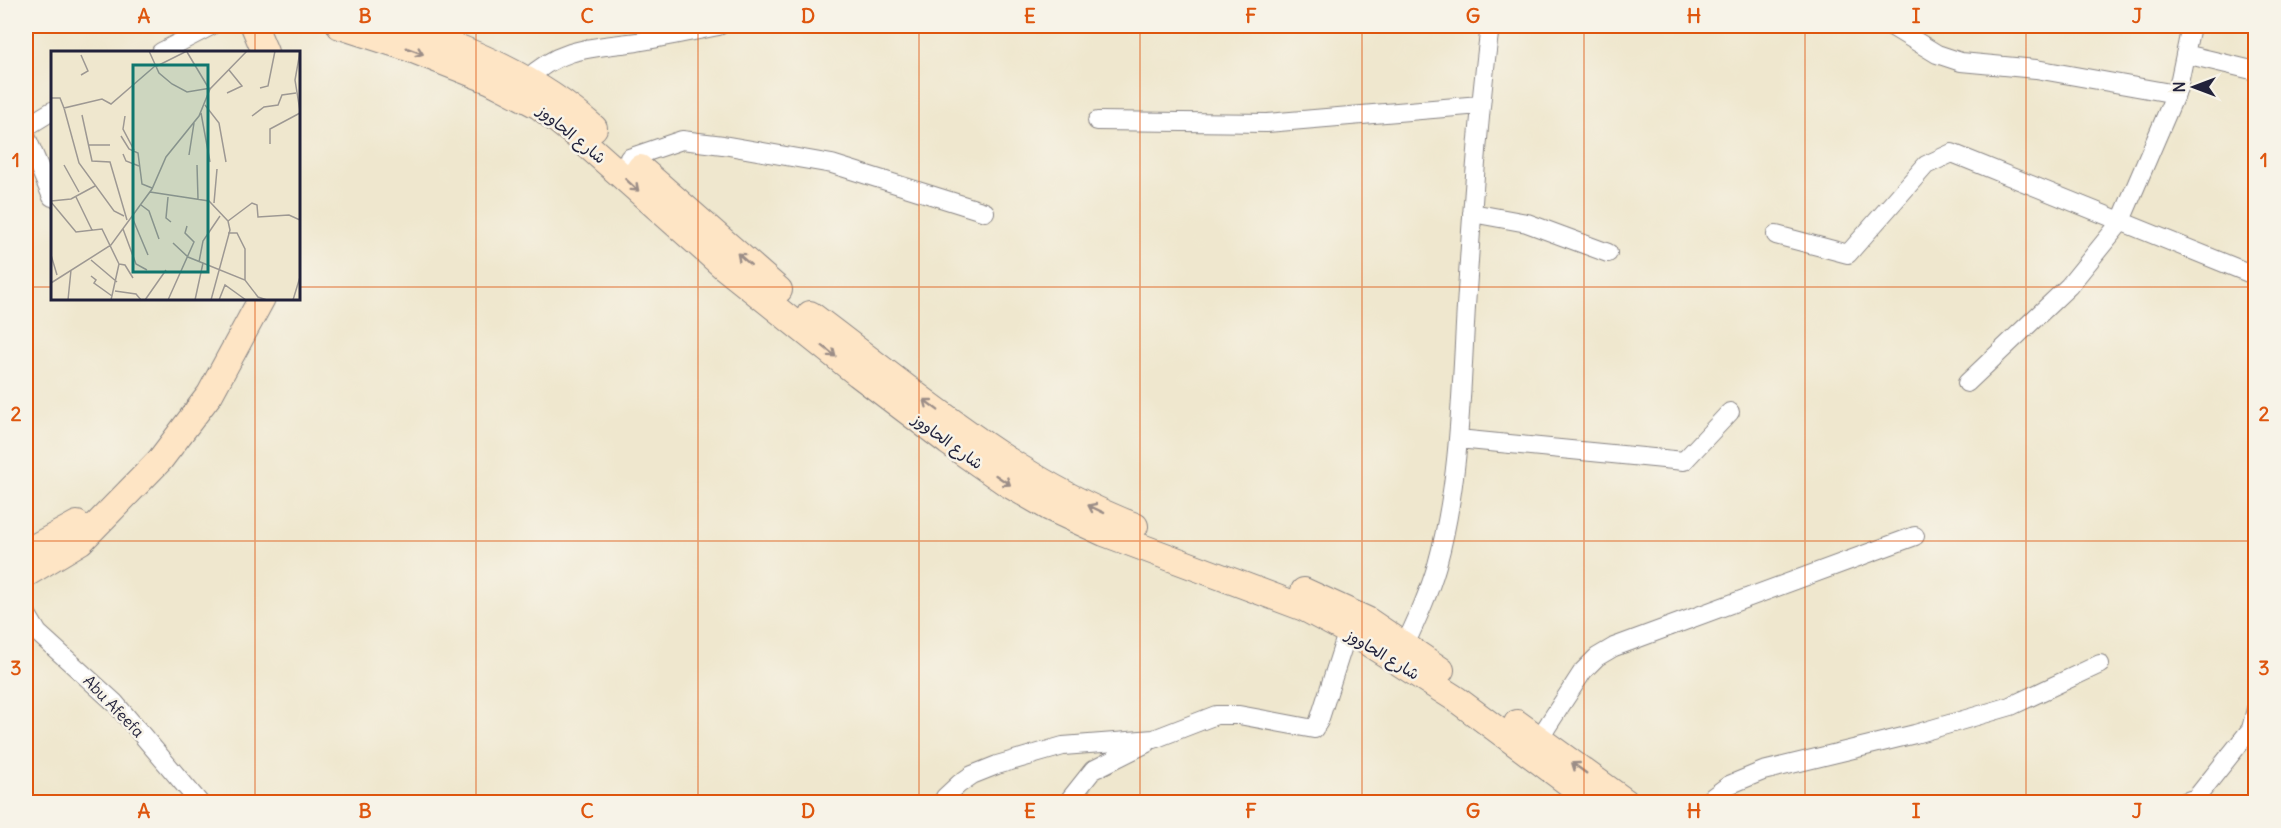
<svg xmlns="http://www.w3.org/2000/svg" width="2281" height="828" viewBox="0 0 2281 828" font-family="Delius,'Playpen Sans Arabic',sans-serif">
	<rect width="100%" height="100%" fill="#f7f3e8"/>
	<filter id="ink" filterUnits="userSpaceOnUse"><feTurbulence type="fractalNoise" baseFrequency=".0167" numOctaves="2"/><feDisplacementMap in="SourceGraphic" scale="12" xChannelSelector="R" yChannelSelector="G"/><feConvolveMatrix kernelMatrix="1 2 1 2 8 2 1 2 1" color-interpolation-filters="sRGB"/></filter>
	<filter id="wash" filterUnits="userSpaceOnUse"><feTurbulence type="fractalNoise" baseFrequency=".008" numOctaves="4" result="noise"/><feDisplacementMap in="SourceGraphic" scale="24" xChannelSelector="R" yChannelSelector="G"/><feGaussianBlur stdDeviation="1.35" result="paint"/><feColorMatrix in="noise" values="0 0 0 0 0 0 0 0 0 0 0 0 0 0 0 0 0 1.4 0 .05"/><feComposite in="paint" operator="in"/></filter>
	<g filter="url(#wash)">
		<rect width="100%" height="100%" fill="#efe7ce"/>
	</g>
	<g filter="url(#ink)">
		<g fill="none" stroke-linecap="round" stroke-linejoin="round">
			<defs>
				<path id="street" d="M1891 26 1937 54 1961 62 2036 69 2176 94
					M161 52 211 26
					M2185 54 2256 71
					M526 80C560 47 593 48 637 42 665 37 692 31 719 26
					M1097 121 1267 123 1480 105
					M26 127 52 111
					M26 136 52 197
					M629 158 682 140 723 145 832 164 985 212
					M1472 213 1527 223 1608 253
					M1776 235 1848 254 1926 165 1952 153 2256 276
					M1967 383 2069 286 2120 223 2178 88 2191 26
					M1458 439 1684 461 1730 412
					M26 613 38 633 115 703 199 802
					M1405 645C1417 619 1429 593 1437 565 1460 481 1461 393 1466 307 1472 213 1478 119 1490 26
					M1539 739 1583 671 1597 657 1614 647 1915 536
					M943 802 945 797 959 784 972 775 997 765 1063 746 1154 739 1216 715H1239L1314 729 1319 721 1351 621
					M1070 802V799L1093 770 1147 743
					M1706 802 1729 785 1763 771 1915 734 2011 706 2100 664
					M2185 802 2196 798 2251 729 2256 709"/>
				<path id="secondary" d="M254 26 265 52
					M340 26 408 48 491 81 539 106 577 136 723 266 858 374 948 442 1008 484 1050 508 1104 533 1304 608 1362 639 1456 699 1594 802
					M397 26C468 48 538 78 594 128
					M640 168 779 290
					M810 314C913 391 1014 480 1135 526
					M26 552 77 524
					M26 574 81 541 160 460 210 394 262 298
					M1304 591 1367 620 1441 670
					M1517 723 1626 802"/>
			</defs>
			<!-- street casing -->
			<use href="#street" stroke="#888484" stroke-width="20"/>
			<!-- secondary casing -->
			<use href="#secondary" stroke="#888484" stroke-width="28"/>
			<!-- street -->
			<use href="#street" stroke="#fff" stroke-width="18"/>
			<!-- secondary -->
			<use href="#secondary" stroke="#fee5c5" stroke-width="26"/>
		</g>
		<!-- one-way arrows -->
		<defs><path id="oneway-shaft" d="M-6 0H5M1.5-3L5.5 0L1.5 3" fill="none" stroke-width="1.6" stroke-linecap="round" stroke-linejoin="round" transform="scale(1.5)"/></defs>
		<g stroke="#9b8d87">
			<use href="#oneway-shaft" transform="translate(415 51) rotate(21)"/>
			<use href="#oneway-shaft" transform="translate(632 185) rotate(42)"/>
			<use href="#oneway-shaft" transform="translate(744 259) rotate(-139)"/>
			<use href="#oneway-shaft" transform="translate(829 351) rotate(39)"/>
			<use href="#oneway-shaft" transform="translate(931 405) rotate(-143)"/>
			<use href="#oneway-shaft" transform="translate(1003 480) rotate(34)"/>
			<use href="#oneway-shaft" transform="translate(1096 509) rotate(-154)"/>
			<use href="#oneway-shaft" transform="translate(1579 768) rotate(-144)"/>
		</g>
	</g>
	<!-- grid -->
	<path fill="none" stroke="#de560e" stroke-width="1.5" stroke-opacity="0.55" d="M255 26V52M476 26V802M698 26V802M919 26V802M1140 26V802M1362 26V802M1584 26V802M1805 26V802M2026 26V802M26 287H52M298 287H2256M255 298V802M26 541H2256"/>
	<g text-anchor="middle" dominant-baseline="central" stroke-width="5" stroke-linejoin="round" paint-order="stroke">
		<!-- street labels -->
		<g font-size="16" fill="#22223b" stroke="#f7f3e8">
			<text transform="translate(572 134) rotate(39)">شارع الحاووز</text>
			<text transform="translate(948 441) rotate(36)">شارع الحاووز</text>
			<text transform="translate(1383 654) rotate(31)">شارع الحاووز</text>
			<text transform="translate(114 706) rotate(46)">Abu Afeefa</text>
		</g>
	</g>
	<!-- overview -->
	<g transform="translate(51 51)">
		<rect width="249" height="249" fill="#efe7ce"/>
		<path fill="none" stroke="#9d9893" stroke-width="1.5" d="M98 0 108 22 121 33 136 41 160 37M136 1 157 36M249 1 244 29 249 60M106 15 136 0M30 24 37 20 30 4M209 37 217 35 224 0M176 42 191 35 178 19M0 47H9L13 57 51 48 60 53 104 15M154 54 168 72 175 111M13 57 28 112 63 160 73 165M150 62 159 111M31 64 41 110 59 111 76 169M74 65 72 78 83 99M201 65 213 56 227 54 231 44 245 42M70 85 78 98 87 102 91 133 101 137M219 93V78L249 62M37 94H59M72 103 75 110 88 115M138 104 143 72M13 114 28 141M146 114 147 148M99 141 158 150 177 170M25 146 41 179M117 146 115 167 120 171M0 150 20 148 44 135M0 151 25 181 51 178 68 213 60 249M163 152 166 118M90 154 98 160 108 188M81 166 97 204M177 170 201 152 206 154 207 166 238 164 249 169M72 178 85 213 96 219M177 182H186L194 198V229M122 192 137 206 194 229 207 246 216 249M0 204 6 224M40 209 66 231M148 211 152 190 169 165M68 213 74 214 82 227M40 225 45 229 43 232 61 245M0 232 60 194 101 138 115 106 148 65 159 38 196 0M64 240 85 243 90 249M17 249 20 219M94 249 115 219M117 249 143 191 134 182 136 175M144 249 152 212M160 249 179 179 177 170M168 249 174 234 195 249M242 249 249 226"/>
		<path fill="#0f766e" fill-opacity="0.15" stroke="#0f766e" stroke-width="3" d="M82 14H157V221H82Z"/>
		<rect width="249" height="249" fill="none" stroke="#22223b" stroke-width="3"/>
	</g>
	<!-- margin -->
	<rect width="2281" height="828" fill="none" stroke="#f7f3e8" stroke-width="66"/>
	<!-- north arrow -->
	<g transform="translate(2194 87) rotate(270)" stroke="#f7f3e8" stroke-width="4.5" paint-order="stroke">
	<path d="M0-4.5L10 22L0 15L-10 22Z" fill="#22223b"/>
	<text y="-9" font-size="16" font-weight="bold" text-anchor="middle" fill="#22223b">N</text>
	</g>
	<rect x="33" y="33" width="2215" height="762" fill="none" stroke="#de560e" stroke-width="2"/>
	<g font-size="20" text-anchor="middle" font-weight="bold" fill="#de560e">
		<text x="144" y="23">A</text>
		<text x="365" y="23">B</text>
		<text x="587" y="23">C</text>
		<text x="808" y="23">D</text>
		<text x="1030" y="23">E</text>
		<text x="1251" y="23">F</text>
		<text x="1473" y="23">G</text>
		<text x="1694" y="23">H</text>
		<text x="1916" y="23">I</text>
		<text x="2137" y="23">J</text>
		<text x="16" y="167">1</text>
		<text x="2264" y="167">1</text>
		<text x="16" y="421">2</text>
		<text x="2264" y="421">2</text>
		<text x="16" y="675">3</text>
		<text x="2264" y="675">3</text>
		<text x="144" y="818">A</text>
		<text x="365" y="818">B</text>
		<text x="587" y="818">C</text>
		<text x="808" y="818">D</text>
		<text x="1030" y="818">E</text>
		<text x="1251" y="818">F</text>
		<text x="1473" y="818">G</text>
		<text x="1694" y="818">H</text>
		<text x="1916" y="818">I</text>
		<text x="2137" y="818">J</text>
	</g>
</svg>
